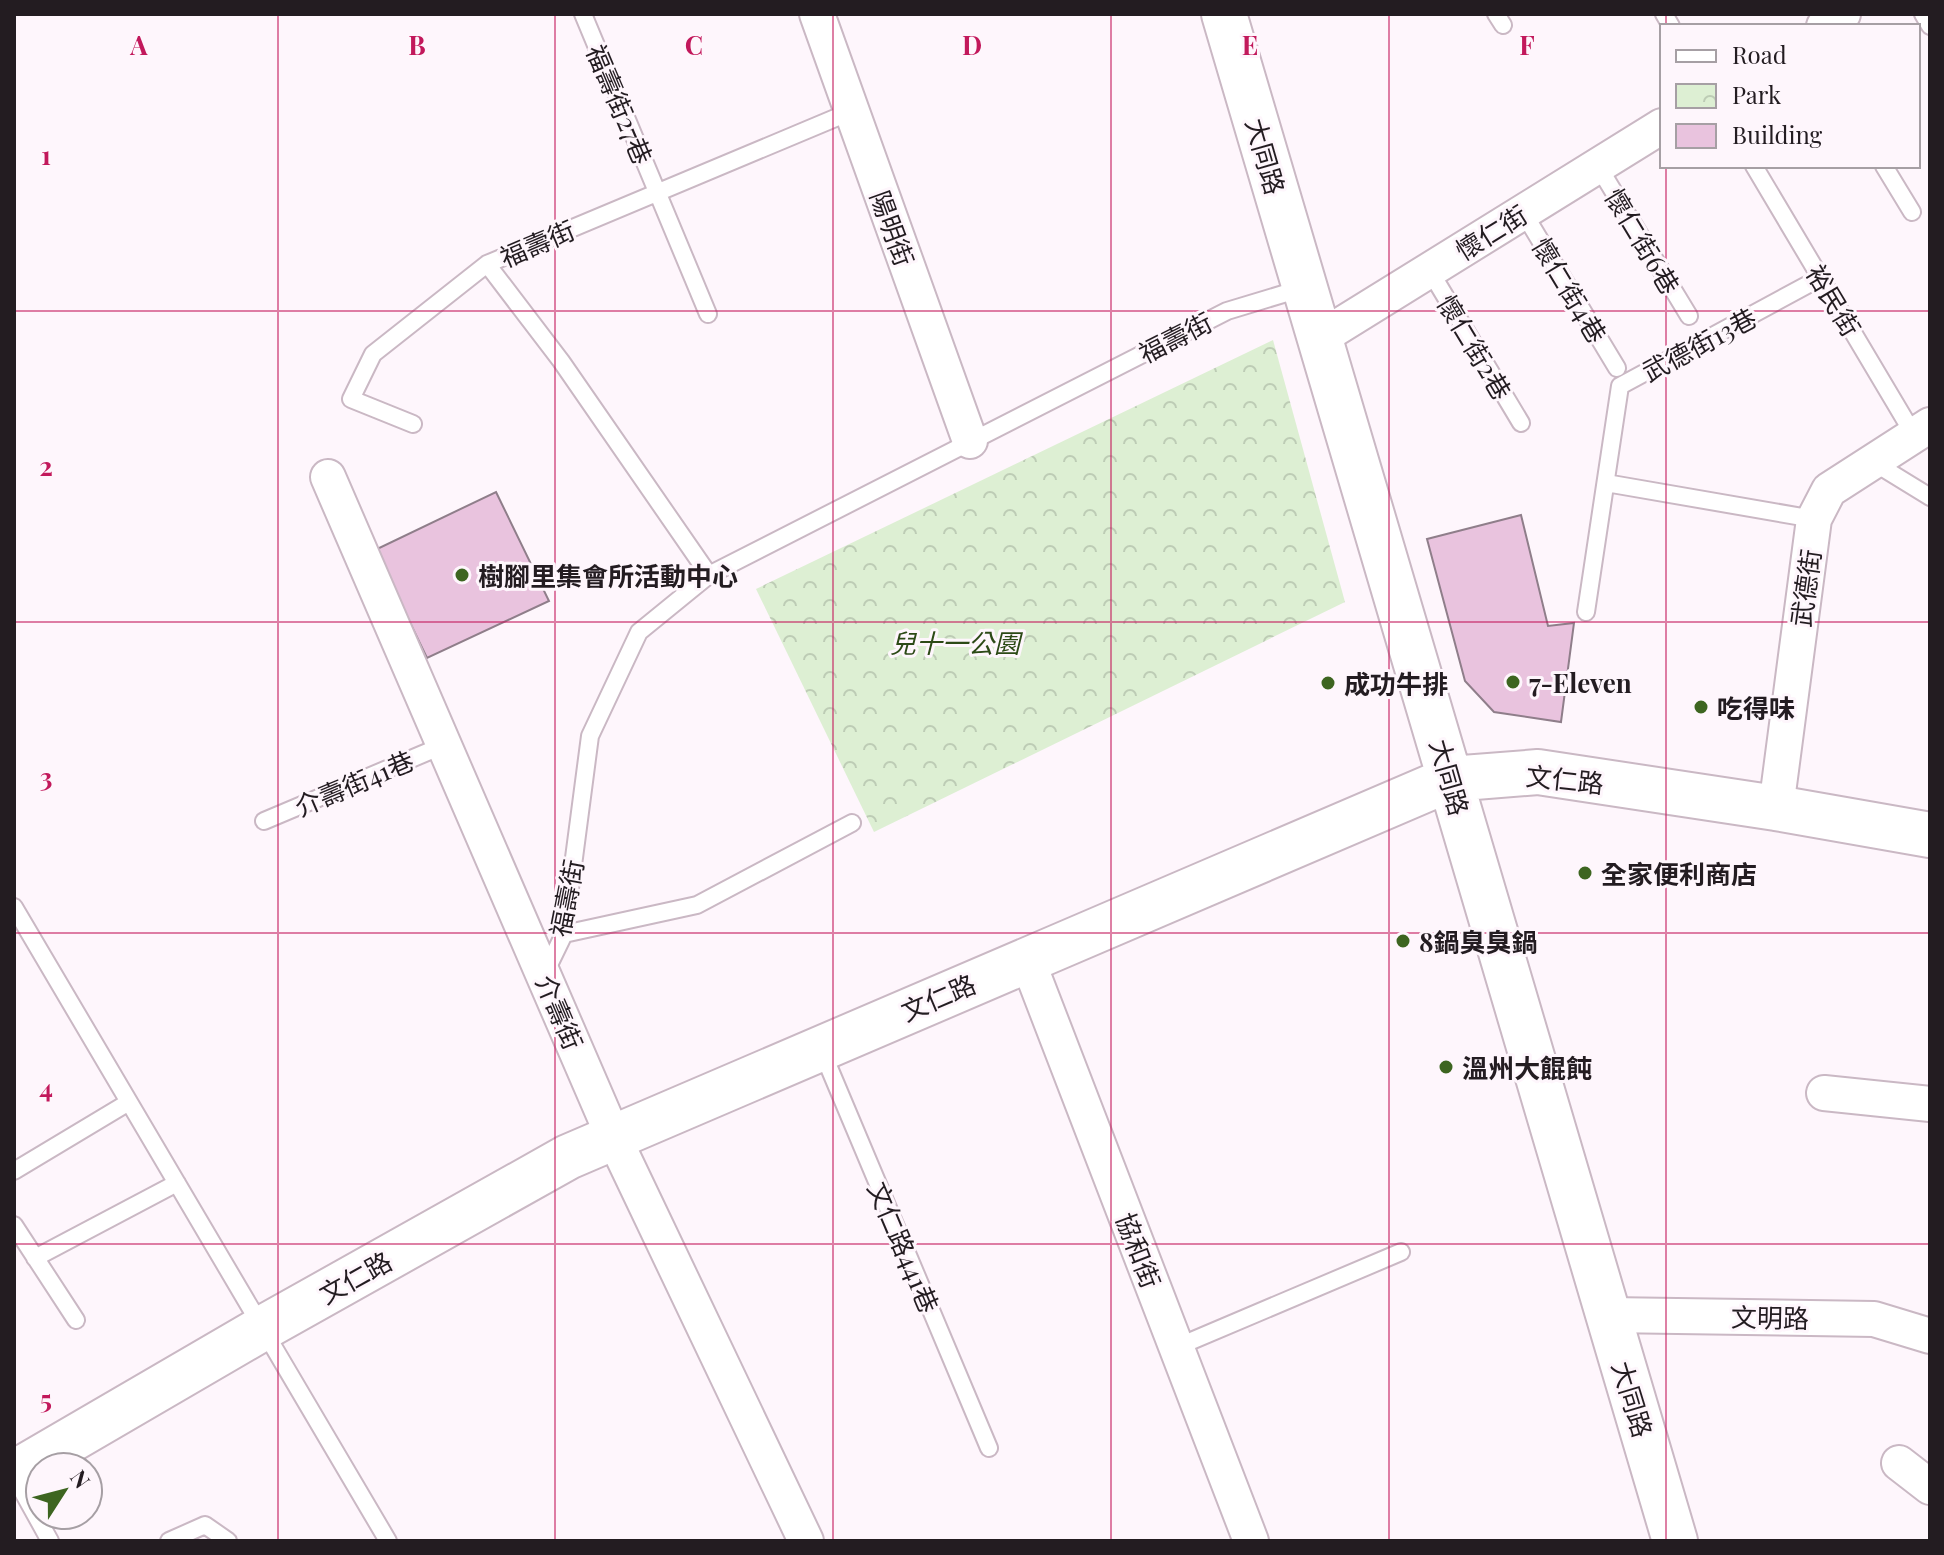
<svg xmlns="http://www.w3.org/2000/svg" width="1944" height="1555" viewBox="0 0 1944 1555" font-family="'Playfair Display','Noto Sans TC',serif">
	<defs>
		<pattern id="park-crowns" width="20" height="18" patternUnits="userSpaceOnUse" patternTransform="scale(2)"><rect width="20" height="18" fill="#ddefd3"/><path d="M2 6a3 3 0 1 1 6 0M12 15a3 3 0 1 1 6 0" fill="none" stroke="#bdccb5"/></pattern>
	</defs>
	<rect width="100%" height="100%" fill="#fef6fc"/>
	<!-- park -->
	<path fill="url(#park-crowns)" d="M1273 340 1345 602 874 832 756 589Z"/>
	<!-- building -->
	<path fill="#e9c3de" stroke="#8f7e8a" stroke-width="2" d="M496 492 549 601 427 658 375 550Z
		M1521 515 1548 626 1574 623 1561 722 1494 712 1465 681 1427 539Z"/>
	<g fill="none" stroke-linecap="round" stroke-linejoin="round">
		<defs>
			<path id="lane" d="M583 14 708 314
				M1496 14 1503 25
				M1664 14 1671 26
				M1923 14 1930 26
				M1598 166 1689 316
				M1754 166 1914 435
				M1884 166 1912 212
				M1523 212 1617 368
				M1430 271 1521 423
				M413 424 351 399 373 354 487 264
				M1873 462 1930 497
				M1606 483 1814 519
				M709 575 561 361 487 264 852 111
				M1586 612 1620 386 1820 278
				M264 821 444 745
				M14 907 388 1541
				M564 934 697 905 852 823
				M545 973 564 934 590 736 639 632 709 575 1227 311 1303 288
				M822 1051 989 1448
				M14 1171 129 1102
				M14 1225 76 1320
				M35 1258 177 1183
				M1177 1347 1401 1252
				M14 1476 50 1541
				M169 1541 205 1525 228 1541"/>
			<path id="street" d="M817 14 970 441
				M1824 26 1843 14
				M1320 338 1662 126
				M328 477 613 1136 806 1541
				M1776 808 1814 519 1829 490 1930 425
				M1027 959 1251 1541
				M1824 1093 1930 1104
				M1608 1315 1874 1319 1930 1336
				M1899 1463 1930 1487"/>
			<path id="secondary" d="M1224 14 1675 1541
				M14 1473 263 1328 568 1157 1450 779 1538 772 1776 808 1930 835"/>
		</defs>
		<!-- lane casing -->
		<use href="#lane" stroke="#cab8c4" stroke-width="20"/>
		<!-- street casing -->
		<use href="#street" stroke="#cab8c4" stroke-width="38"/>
		<!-- secondary casing -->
		<use href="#secondary" stroke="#cab8c4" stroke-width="48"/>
		<!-- lane -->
		<use href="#lane" stroke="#fff" stroke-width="16"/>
		<!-- street -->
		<use href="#street" stroke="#fff" stroke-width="34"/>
		<!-- secondary -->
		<use href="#secondary" stroke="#fff" stroke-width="44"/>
	</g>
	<!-- grid -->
	<path fill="none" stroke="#c2185b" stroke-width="2" stroke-opacity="0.55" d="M278 14V1541M555 14V1541M833 14V1541M1111 14V1541M1389 14V1541M1666 14V26M1666 166V1541M14 311H1930M14 622H1930M14 933H1930M14 1244H1930"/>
	<!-- markers -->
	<g fill="#3d6520" stroke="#fef6fc" stroke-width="3">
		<circle cx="462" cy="575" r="8"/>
		<circle cx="1513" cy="682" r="8"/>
		<circle cx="1328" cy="683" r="8"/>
		<circle cx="1701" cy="707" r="8"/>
		<circle cx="1585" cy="873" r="8"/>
		<circle cx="1403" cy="941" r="8"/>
		<circle cx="1446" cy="1067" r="8"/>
	</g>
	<g text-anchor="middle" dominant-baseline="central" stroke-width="6" stroke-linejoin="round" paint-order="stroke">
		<!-- street labels -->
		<g font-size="26" fill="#231c21" stroke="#fef6fc">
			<text transform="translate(620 104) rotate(67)">福壽街27巷</text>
			<text transform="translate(1266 156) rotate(74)">大同路</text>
			<text transform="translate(893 228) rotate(70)">陽明街</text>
			<text transform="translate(1491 232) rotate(-32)">懷仁街</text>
			<text transform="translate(1643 241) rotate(59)">懷仁街6巷</text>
			<text transform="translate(537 243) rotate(-23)">福壽街</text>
			<text transform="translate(1570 290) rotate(59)">懷仁街4巷</text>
			<text transform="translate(1834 300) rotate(59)">裕民街</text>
			<text transform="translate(1175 337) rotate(-27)">福壽街</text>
			<text transform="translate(1699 344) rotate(-28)">武德街13巷</text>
			<text transform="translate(1475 347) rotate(59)">懷仁街2巷</text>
			<text transform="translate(1805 588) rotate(-82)">武德街</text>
			<text transform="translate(1450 777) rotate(74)">大同路</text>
			<text transform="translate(1565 779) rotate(6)">文仁路</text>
			<text transform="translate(354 783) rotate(-23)">介壽街41巷</text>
			<text transform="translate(566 898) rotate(-79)">福壽街</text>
			<text transform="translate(938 997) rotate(-23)">文仁路</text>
			<text transform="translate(560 1012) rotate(67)">介壽街</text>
			<text transform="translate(904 1247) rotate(67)">文仁路441巷</text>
			<text transform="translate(1139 1250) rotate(69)">協和街</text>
			<text transform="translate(355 1277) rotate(-29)">文仁路</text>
			<text transform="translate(1770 1317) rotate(1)">文明路</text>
			<text transform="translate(1633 1399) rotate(73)">大同路</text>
		</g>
		<!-- poi labels -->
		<g font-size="26" font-weight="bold" fill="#231c21" stroke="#fef6fc" text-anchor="start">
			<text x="478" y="575">樹腳里集會所活動中心</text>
			<text x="1529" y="682">7-Eleven</text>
			<text x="1344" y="683">成功牛排</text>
			<text x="1717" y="707">吃得味</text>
			<text x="1601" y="873">全家便利商店</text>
			<text x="1419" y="941">8鍋臭臭鍋</text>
			<text x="1462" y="1067">溫州大餛飩</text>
		</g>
		<!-- park labels -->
		<g font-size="26" font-style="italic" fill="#2c4a16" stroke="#fef6fc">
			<text x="955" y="642">兒十一公園</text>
		</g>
	</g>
	<g font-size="26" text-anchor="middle" font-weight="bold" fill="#c2185b" stroke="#fef6fc" stroke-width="6" stroke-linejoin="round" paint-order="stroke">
		<text x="139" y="55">A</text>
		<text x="417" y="55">B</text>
		<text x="694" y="55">C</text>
		<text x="972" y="55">D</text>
		<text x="1250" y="55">E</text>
		<text x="1527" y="55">F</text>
		<text x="46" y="165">1</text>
		<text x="46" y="476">2</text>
		<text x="46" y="787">3</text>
		<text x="46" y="1098">4</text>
		<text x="46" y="1409">5</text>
	</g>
	<!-- border -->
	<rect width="1944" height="1555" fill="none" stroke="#231c21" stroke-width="32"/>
	<!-- legend -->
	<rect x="1660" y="24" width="260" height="144" fill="#fef6fc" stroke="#a69fa4" stroke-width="2"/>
	<rect x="1676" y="50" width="40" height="12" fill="#ffffff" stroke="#a69fa4" stroke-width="2"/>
	<text x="1732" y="64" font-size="24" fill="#231c21">Road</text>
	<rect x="1676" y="84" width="40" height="24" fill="url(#park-crowns)" stroke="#a69fa4" stroke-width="2"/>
	<text x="1732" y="104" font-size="24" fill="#231c21">Park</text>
	<rect x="1676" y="124" width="40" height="24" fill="#e9c3de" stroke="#a69fa4" stroke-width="2"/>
	<text x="1732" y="144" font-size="24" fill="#231c21">Building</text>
	<!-- north arrow -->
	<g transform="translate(64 1491) rotate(54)"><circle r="38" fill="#fef6fc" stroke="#a69fa4" stroke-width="2"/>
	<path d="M0-6L14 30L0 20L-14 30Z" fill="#3d6520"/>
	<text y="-12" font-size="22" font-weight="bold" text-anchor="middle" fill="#231c21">N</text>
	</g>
</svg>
